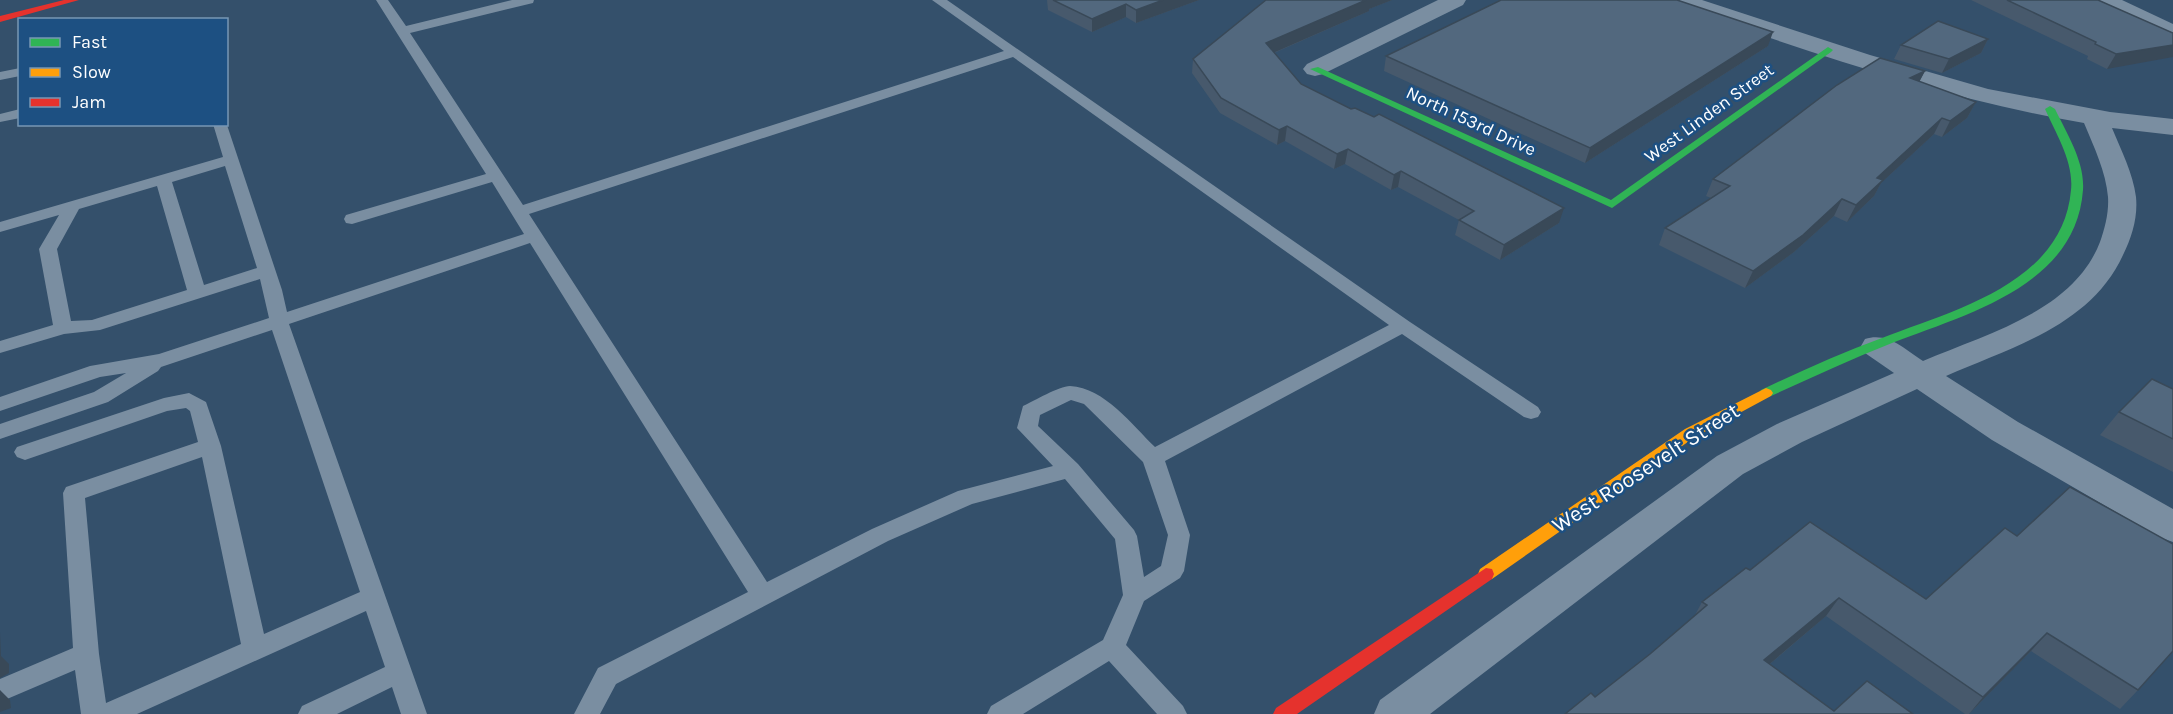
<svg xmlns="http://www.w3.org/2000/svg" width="2173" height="714" viewBox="0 0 2173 714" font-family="Karla,sans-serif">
	<rect width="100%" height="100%" fill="#34506b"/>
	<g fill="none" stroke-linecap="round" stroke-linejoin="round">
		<!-- lane -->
		<path fill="#7a8ea1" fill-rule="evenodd" d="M376 0H388L406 26 512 0H534L533 3 410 33 523 205 1004 51 932 0H947L1410 322 1538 407 1541 412 1538 417 1531 419 1524 417 1402 334 1165 461 1190 535 1184 571 1180 578 1144 601 1126 645 1183 706 1187 714H1157L1109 661 1023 714H987L991 706 1103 640 1123 595 1115 539 1065 479 972 504 888 541 616 684 600 714H574L598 668 748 592 530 243 289 324 427 714H401L392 687 337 714H298L302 706 385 667 366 611 137 714H81L75 670 0 702V679L73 648 63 493 66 487 198 442 190 411 186 408 167 411 25 460 17 457 14 452 17 447 164 398 189 393 206 402 221 446 264 634 360 592 272 330 161 367 158 371 108 402 0 439V424L94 392 126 373 100 377 0 411V397L90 366 159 354 269 318 260 279 100 330 64 334 0 353V341L53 325 39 249 59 215 0 232V222L223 157 213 124H226V122L282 290 287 312 524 234 492 182 352 224 346 223 344 219 346 215 486 174ZM1013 57 1389 325 1155 447C1132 425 1105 388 1070 386 1059 386 1034 401 1023 406L1017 428 1053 466 958 491 872 529 767 582 529 214ZM225 166 257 268 204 285 172 182ZM157 186 187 290 92 320 71 321 57 249 79 209ZM1071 400 1084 404 1143 462 1168 535 1161 566 1144 577 1137 536 1134 530 1078 464 1038 426 1040 415ZM202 457 241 644 106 703 99 654 85 498Z
			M20 68V76L0 80V72Z
			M20 109V118L0 122V114Z"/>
		<!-- street -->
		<path fill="#7a8ea1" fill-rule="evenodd" d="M1438 0H1466L1463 5 1323 74 1315 76 1307 74 1303 69 1307 64Z
			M1670 0H1702L1870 55 1988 89 2110 112 2173 119V135L2112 128C2121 150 2133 173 2136 197 2138 217 2132 237 2123 255 2091 325 2013 347 1946 376L2018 422 2173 509V542L2159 537 1992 440 1917 389 1802 442 1743 474 1430 714H1374L1380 700 1717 456 1777 424 1894 373 1865 353 1861 346 1865 339C1888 332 1904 349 1923 361 1985 334 2073 312 2100 242 2105 228 2109 212 2108 197 2106 172 2094 147 2084 123 1943 99 1808 51 1673 5Z
			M2093 0H2122L2173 24V39L2096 5Z"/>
		<!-- fast -->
		<path fill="#30b455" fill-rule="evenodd" d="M1828 47 1833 50 1831 52 1612 208 1310 69 1318 67 1611 200Z
			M2050 106 2055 109C2067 134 2085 162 2083 190 2076 286 1967 314 1892 343 1851 359 1811 378 1771 396H1761L1759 393 1761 390C1801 371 1841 353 1882 338 1955 310 2063 283 2071 190 2074 162 2056 134 2045 109Z"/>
		<!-- slow -->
		<path fill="#ff9f0a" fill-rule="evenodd" d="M1766 388 1771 390 1773 393 1771 396 1695 437 1492 579 1486 580 1480 579 1478 574 1480 569 1685 429Z"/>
		<!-- jam -->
		<path fill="#e5322d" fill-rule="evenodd" d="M64 0H79L0 22V16Z
			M1486 568 1492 569 1494 574 1492 579 1297 714H1273L1276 708Z"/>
	</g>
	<!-- wall -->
	<path fill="#47596c" d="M1047 0H1199L1136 23 1126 17 1092 32 1048 10Z
		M1266 0H1392L1369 9V11L1274 53 1301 84 1559 223 1500 260 1455 235 1459 220 1398 187 1391 190 1345 164 1334 169 1285 141 1277 145 1220 113 1192 73 1193 59Z
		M1971 0H2098L2173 33 2107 69 2087 59 2088 56Z
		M1988 39 1981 53 1942 73 1894 59 1901 45Z
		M1768 46 1585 163 1384 71 1386 56Z
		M1925 71 1919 82 1976 102 1967 118 1942 137 1934 134 1881 183 1874 196 1847 222 1834 216 1794 252 1745 288 1659 245 1665 228 1711 198 1706 196 1713 179Z
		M2173 389V472L2100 435 2119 412Z
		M2005 528 2138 690 2120 709 2031 651 1969 714H1965L1826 616 1770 664 1834 711 1913 714H1565L1595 697 1650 654 1695 615 1702 602 1750 570 1926 599Z"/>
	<!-- shaded-wall -->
	<path fill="#394958" d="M1163 0H1199L1136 23V10Z
		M1366 0H1392L1369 9V11L1264 57 1266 43Z
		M1126 4V17L1092 32V19Z
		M1773 32 1768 46 1585 163 1590 148Z
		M1988 39 1981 53 1942 73 1949 59Z
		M2173 45V57L2107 69 2116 54Z
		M1925 71 1917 86 1910 78Z
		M1976 102 1967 118 1942 137 1950 121Z
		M1942 118 1934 134 1881 183 1874 196 1847 222 1856 205 1877 178Z
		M1287 126 1285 141 1277 145 1279 130Z
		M1348 149 1345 164 1334 169 1337 154Z
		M1401 171 1398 187 1391 190 1394 175Z
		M1842 199 1834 216 1794 252 1745 288 1753 271Z
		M1564 208 1559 223 1500 260 1504 245Z
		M1839 598 1826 616 1752 679 1764 660Z
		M0 632 1 656 9 664V673L0 678Z
		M2047 633 2031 651 1969 714 1983 697Z
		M0 690 10 700 11 708 0 712Z"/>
	<!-- building -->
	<path fill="#52687e" stroke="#394958" stroke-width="1.5" d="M1053 0H1163L1136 10 1126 4 1092 19Z
		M1266 0H1366L1266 43 1301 84 1351 109 1355 108 1374 117 1379 114 1564 208 1504 245 1459 220 1474 211 1401 171 1394 175 1348 149 1337 154 1287 126 1279 130 1221 98 1193 59Z
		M1501 0H1677L1773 32 1590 148 1386 56Z
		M2007 0H2098L2173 33V45L2116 54 2095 44 2096 42Z
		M1938 21 1988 39 1949 59 1901 45Z
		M1880 58 1925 71 1910 78 1976 102 1950 121 1942 118 1877 178 1883 180 1856 205 1842 199 1803 235 1753 271 1665 228 1730 186 1713 179 1837 85Z
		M2152 379 2173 389V439L2119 412Z
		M2070 487 2173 544V651L2138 690 2047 633 1983 697 1839 598 1764 660 1834 711 1867 681 1913 714H1565L1591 693 1595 697 1650 654 1707 605 1702 602 1746 568 1750 570 1810 522 1926 599 2005 528 2017 536Z"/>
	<g text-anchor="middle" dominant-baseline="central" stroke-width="5" stroke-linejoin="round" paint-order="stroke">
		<!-- far-street labels -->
		<g font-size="18" fill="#fff" stroke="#1d5082">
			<text transform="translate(1709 113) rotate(-36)">West Linden Street</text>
			<text transform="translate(1471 121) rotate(25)">North 153rd Drive</text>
		</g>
		<!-- street labels -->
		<g font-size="22" fill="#fff" stroke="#1d5082">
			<text transform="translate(1646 468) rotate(-33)">West Roosevelt Street</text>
		</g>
	</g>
	<!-- legend -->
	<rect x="18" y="18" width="210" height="108" fill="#1d5082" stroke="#7796b4" stroke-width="1.5"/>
	<rect x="30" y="38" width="30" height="9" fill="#30b455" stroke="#7796b4" stroke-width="1.5"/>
	<text x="72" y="48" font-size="18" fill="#ffffff">Fast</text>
	<rect x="30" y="68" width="30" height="9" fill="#ff9f0a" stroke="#7796b4" stroke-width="1.5"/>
	<text x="72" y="78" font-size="18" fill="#ffffff">Slow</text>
	<rect x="30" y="98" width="30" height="9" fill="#e5322d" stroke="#7796b4" stroke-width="1.5"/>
	<text x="72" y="108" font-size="18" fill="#ffffff">Jam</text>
</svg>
